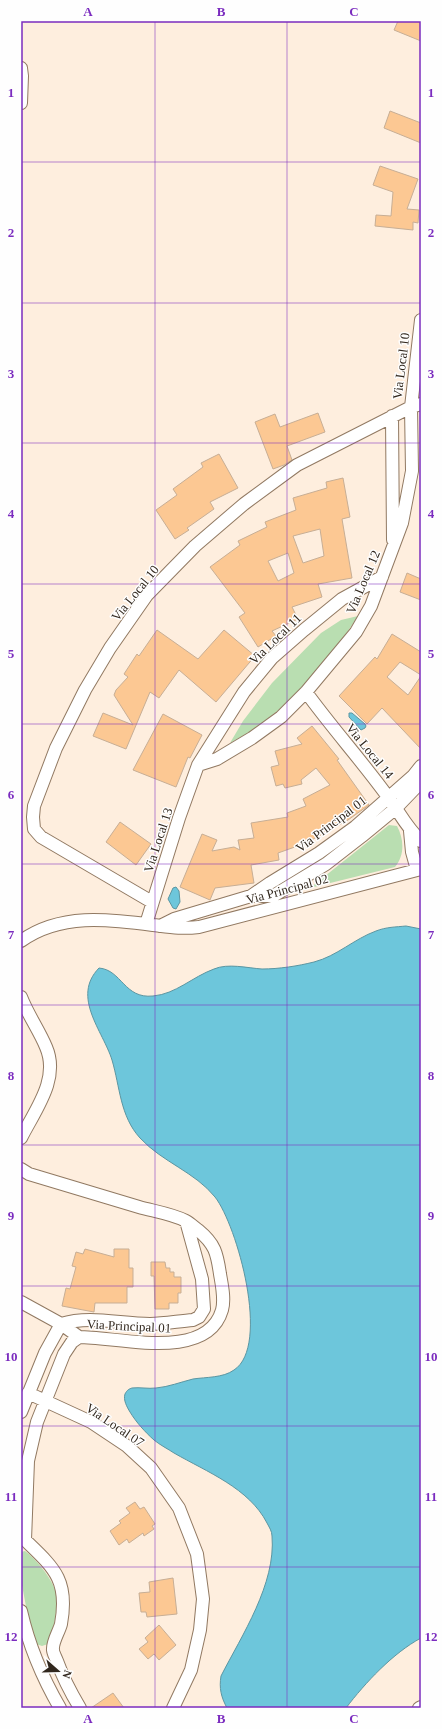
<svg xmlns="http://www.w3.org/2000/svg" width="442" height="1729" viewBox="0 0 442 1729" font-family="'Times New Roman',serif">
	<rect width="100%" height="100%" fill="#feeede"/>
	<!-- green -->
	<path fill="#b9deb1" d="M358 616C325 667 285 714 230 743L243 721 272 683 321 633 341 620Z
		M389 825 397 826C404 839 405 855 395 867L310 888Z
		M25 1551C36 1559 48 1574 54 1587 60 1602 54 1630 48 1644L42 1646 36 1644 32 1638 21 1580V1552Z"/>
	<!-- water -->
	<path fill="#6dc6db" stroke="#5b96a2" d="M349 713H352L365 724 366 726 365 728 361 730 349 717Z
		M176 887 179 891 180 902 176 909 173 908 168 899 173 888Z
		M406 926 421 929V1638C393 1653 365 1683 346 1708H227C221 1697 219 1688 221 1676 242 1635 276 1584 272 1536 272 1531 269 1527 267 1523 249 1488 207 1472 174 1453 168 1449 160 1445 154 1440 145 1432 136 1422 130 1412 127 1407 123 1400 125 1394 127 1390 129 1389 132 1388 140 1387 148 1389 156 1388 168 1387 181 1382 193 1379 206 1377 223 1378 234 1370 271 1346 237 1225 215 1197 195 1172 162 1162 140 1138 120 1116 120 1087 112 1060 103 1031 71 997 99 968 122 970 124 999 153 996 176 994 192 977 214 969 228 963 247 968 262 969 279 969 298 966 314 962 337 956 354 939 376 931 386 927 396 927 406 926Z"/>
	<!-- building -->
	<path fill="#fcc893" stroke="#c7ae95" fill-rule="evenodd" d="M398 21H421V41L394 30Z
		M390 111 421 123V143L384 128Z
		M380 166 418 179 407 209 419 210 418 223 413 222V230L375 226 376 215 391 216 393 192 373 185Z
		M318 413 325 432 287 446 292 460 284 465 273 469 255 422 275 414 280 427Z
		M219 454 238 488 210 502 214 509 187 528 189 530 175 539 156 510 177 495 173 489 203 467 201 463Z
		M343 478 350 517 342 519 352 578 318 584 322 597 292 607 298 619 272 631 276 636 258 647 239 617 245 613 210 567 240 545 238 541 267 527 265 522 296 510 293 498 327 488 326 482ZM320 529 324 556 303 563 293 536ZM288 553 294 573 278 581 268 561Z
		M407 573 421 579V600L400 592Z
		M157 630 198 659 224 630 255 656 216 702 179 670 159 698 150 692 126 749 93 736 103 713 133 725 114 695 116 690 128 677 124 674 137 654 139 656Z
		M392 634 421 652V675L400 662 387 677 408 695 421 676V749L382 708 367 724 339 696 375 657 377 659Z
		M163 714 202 735 190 758 188 757 176 787 133 770Z
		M312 726 339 759 337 760 369 805 348 820 306 843 278 853 279 860 251 865 254 883 215 888 210 900 180 887 202 834 217 840 212 851 234 847 240 850 238 840 254 838 251 823 288 817 287 813 306 806 303 799 330 785 316 768 301 780 302 784 285 788 283 784 276 786 271 767 279 765 275 751 302 744 297 738Z
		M120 822 151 844 136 865 106 842Z
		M85 1249 114 1257V1249H129V1268H133V1287H127V1303H95L94 1312 62 1306 66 1288 70 1289 76 1267 72 1266 76 1252 83 1254Z
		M151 1262H165L166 1268H170V1272H174V1277H181V1293H178V1303H169V1309H155L154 1276H151Z
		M135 1502 140 1509 144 1507 155 1524 152 1526 154 1529 144 1536 143 1533 129 1543 127 1539 119 1545 110 1531 121 1523 119 1521 130 1513 126 1508Z
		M173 1578 177 1614 147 1617 146 1612H141L139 1593 150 1592 149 1582Z
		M159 1625 176 1645 159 1660 154 1654 148 1659 139 1649 148 1642 145 1638Z
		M113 1693 124 1708H91Z"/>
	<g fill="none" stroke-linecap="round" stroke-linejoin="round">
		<defs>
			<path id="street" d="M21 68 22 76 21 103
				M392 416 393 540
				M306 692C332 728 362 761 388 797 400 813 406 827 421 841
				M198 765 217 759 252 738 281 717 306 692 356 632 371 606 402 523 412 471 411 407 421 404
				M410 831 412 852 417 870
				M251 896 270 883 319 853 355 827 413 776 421 766
				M152 902 41 837 34 829 33 817 34 806 56 748 85 690 110 648 147 595 195 546 244 504 297 465 411 407 421 320
				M146 924 179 818 198 765 244 692 272 658 304 630 342 599 382 577
				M160 926 174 919 251 896H273L326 864 362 836 396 808 421 782
				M21 941C60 913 108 919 153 925 170 927 181 929 199 927L421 869
				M21 997C28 1015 39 1030 46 1047 60 1079 35 1110 21 1138
				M21 1169 29 1174C66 1185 102 1196 139 1207 153 1211 173 1214 186 1221 190 1223 194 1227 198 1230 215 1244 217 1253 220 1274 222 1286 225 1299 222 1310 207 1362 119 1337 79 1337L72 1342 64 1354 37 1422 28 1461 25 1540C54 1568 69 1580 61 1624 59 1632 52 1642 53 1650 53 1653 56 1658 57 1661 63 1678 71 1693 80 1708
				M21 1302 61 1324 79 1337
				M28 1393 91 1422 127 1446 151 1468 179 1508 197 1554 203 1599 200 1630 191 1670 173 1708
				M21 1412 45 1353 61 1324C90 1315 120 1324 150 1324 164 1324 179 1321 193 1320L199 1317 204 1309 202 1279 186 1221
				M21 1611C29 1646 42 1677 60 1708
				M419 1708 421 1707"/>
		</defs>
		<!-- street casing -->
		<use href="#street" stroke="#917962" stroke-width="14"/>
		<!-- street -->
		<use href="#street" stroke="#fff" stroke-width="12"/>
	</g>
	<!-- grid -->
	<path fill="none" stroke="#7b2cbf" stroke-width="1" stroke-opacity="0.55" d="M155 21V1708M287 21V1708M21 162H421M21 303H421M21 443H421M21 584H421M21 724H421M21 864H421M21 1005H421M21 1145H421M21 1286H421M21 1426H421M21 1567H421"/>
	<g text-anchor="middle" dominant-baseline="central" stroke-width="3" stroke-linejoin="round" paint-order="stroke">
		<!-- street labels -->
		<g font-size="13" fill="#31271d" stroke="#fefefe">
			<text transform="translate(401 366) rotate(-83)">Via Local 10</text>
			<text transform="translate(363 582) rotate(-67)">Via Local 12</text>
			<text transform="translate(135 593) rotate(-51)">Via Local 10</text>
			<text transform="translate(275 639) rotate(-44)">Via Local 11</text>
			<text transform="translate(370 751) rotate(51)">Via Local 14</text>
			<text transform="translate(331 824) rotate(-37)">Via Principal 01</text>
			<text transform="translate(158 840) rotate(-72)">Via Local 13</text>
			<text transform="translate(287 889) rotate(-15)">Via Principal 02</text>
			<text transform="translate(129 1326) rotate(3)">Via Principal 01</text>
			<text transform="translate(115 1425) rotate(34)">Via Local 07</text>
		</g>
	</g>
	<!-- border -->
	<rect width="442" height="1729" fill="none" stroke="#fefefe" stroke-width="44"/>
	<!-- north arrow -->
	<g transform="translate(58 1671) rotate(110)" stroke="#fefefe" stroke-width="3" paint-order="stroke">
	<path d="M0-3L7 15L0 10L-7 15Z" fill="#31271d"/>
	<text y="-6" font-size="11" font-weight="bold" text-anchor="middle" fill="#31271d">N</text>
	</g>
	<rect x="22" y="22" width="398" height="1685" fill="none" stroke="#7b2cbf" stroke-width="1.5"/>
	<g font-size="13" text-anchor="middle" font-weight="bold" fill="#7b2cbf">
		<text x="88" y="16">A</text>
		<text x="221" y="16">B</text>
		<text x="354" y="16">C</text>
		<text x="11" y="97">1</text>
		<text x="431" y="97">1</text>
		<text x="11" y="237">2</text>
		<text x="431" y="237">2</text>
		<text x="11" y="378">3</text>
		<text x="431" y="378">3</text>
		<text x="11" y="518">4</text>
		<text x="431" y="518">4</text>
		<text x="11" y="658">5</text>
		<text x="431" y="658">5</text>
		<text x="11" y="799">6</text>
		<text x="431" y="799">6</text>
		<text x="11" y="939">7</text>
		<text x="431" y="939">7</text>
		<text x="11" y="1080">8</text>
		<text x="431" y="1080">8</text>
		<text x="11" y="1220">9</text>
		<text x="431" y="1220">9</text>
		<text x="11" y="1361">10</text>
		<text x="431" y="1361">10</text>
		<text x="11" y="1501">11</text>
		<text x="431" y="1501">11</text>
		<text x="11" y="1641">12</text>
		<text x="431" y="1641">12</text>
		<text x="88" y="1723">A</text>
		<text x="221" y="1723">B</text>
		<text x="354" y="1723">C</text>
	</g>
</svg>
